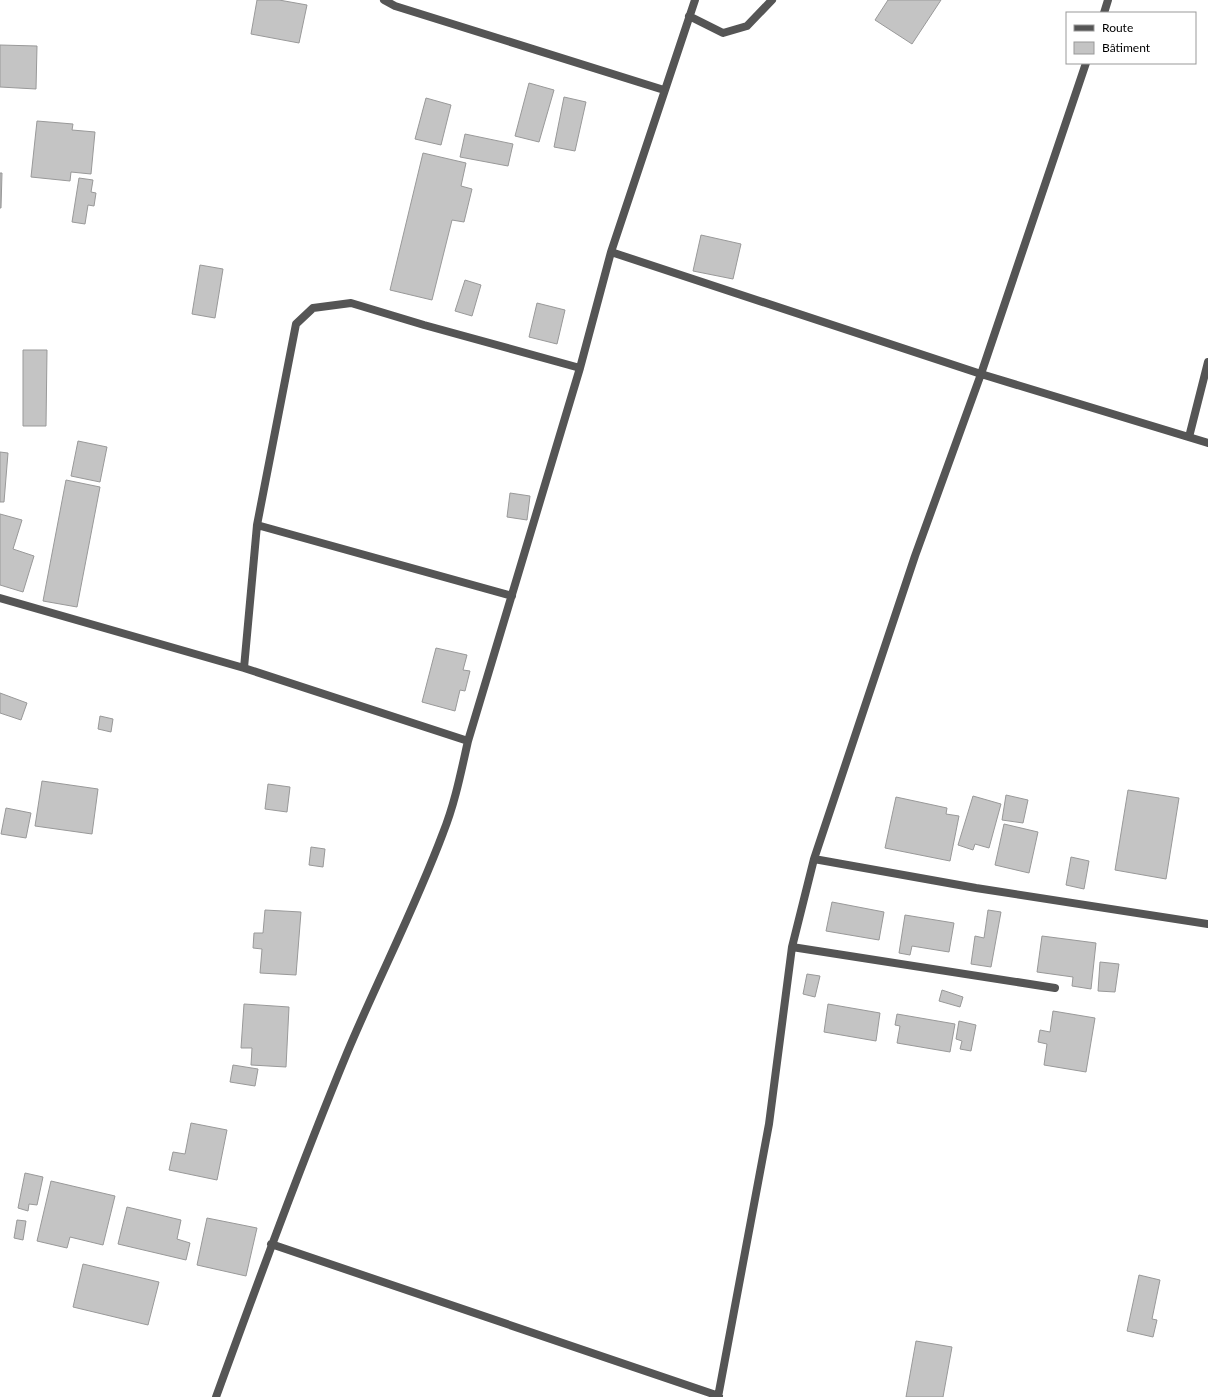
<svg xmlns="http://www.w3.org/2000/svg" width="1208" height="1397" viewBox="0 0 1208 1397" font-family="Lato,sans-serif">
	<rect width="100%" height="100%" fill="#fff"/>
	<!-- building -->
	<path fill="#c4c4c4" stroke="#999" d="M257 0H279L307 5 299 43 251 34Z
		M888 0H941L912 44 875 20Z
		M0 45 37 46 36 89 0 87Z
		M529 83 554 90 539 142 515 136Z
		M564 97 586 102 575 151 554 147Z
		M426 98 451 105 441 145 415 139Z
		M37 121 73 124 72 130 95 132 91 174 71 172 70 181 31 177Z
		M465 134 513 144 508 166 460 157Z
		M423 153 466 163 461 186 472 189 464 222 452 220 432 300 390 290Z
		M0 173H2L1 208H0Z
		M79 178 93 180 91 192 96 193 94 206 88 205 85 224 72 222Z
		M701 235 741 244 733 279 693 271Z
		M200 265 223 269 215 318 192 314Z
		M465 280 481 285 472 316 455 311Z
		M537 303 565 310 557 344 529 337Z
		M23 350H47L46 426H23Z
		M78 441 107 447 100 482 71 476Z
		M0 452 8 453 4 502H0Z
		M66 480 100 487 77 607 43 601Z
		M510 493 530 496 527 520 507 517Z
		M0 514 22 520 13 549 34 556 23 592 0 585Z
		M436 648 467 655 463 670 470 671 465 691 460 690 455 711 422 702Z
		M0 693 27 703 21 720 0 713Z
		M100 716 113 719 111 732 98 729Z
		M42 781 98 789 92 834 35 826Z
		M268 784 290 787 287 812 265 809Z
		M1128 790 1179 798 1166 879 1115 870Z
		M1006 795 1028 800 1023 823 1002 820Z
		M973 796 1001 804 989 848 975 844 973 850 958 845Z
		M896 797 947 808 946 814 959 816 950 861 885 848Z
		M6 808 31 813 26 838 1 834Z
		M1004 824 1038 832 1029 873 995 865Z
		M311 847 325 849 323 867 309 865Z
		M1071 857 1089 861 1084 889 1066 885Z
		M832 902 884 912 879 940 826 931Z
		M265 910 301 912 296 975 260 973 262 949 253 948 254 933H263Z
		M988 910 1001 912 991 967 971 964 975 936 984 938Z
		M905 915 954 923 949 952 912 946 910 955 899 953Z
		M1042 936 1096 943 1091 989 1072 986 1073 977 1037 972Z
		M1100 962 1119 964 1115 992 1098 991Z
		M807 974 820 976 815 997 803 994Z
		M942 990 963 997 960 1007 939 1001Z
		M244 1004 289 1007 286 1067 251 1065 252 1048H241Z
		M828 1004 880 1013 876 1041 824 1032Z
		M1053 1011 1095 1018 1086 1072 1044 1065 1047 1044 1038 1042 1040 1030 1050 1032Z
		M897 1014 955 1024 950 1052 897 1043 900 1026 895 1025Z
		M959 1021 976 1025 971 1051 960 1049 962 1041 956 1039Z
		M233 1065 258 1069 255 1086 230 1082Z
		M191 1123 227 1130 217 1180 169 1170 173 1152 185 1154Z
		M25 1173 43 1177 37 1205 29 1204 28 1211 18 1208Z
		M51 1181 115 1196 103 1245 70 1237 67 1248 37 1241Z
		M127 1207 181 1220 177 1239 190 1243 186 1260 118 1244Z
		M207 1218 257 1228 246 1276 197 1265Z
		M17 1220 26 1221 23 1240 14 1238Z
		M83 1264 159 1282 148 1325 73 1307Z
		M1139 1275 1160 1280 1152 1319 1157 1320 1153 1337 1127 1331Z
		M916 1341 952 1347 943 1397H906Z"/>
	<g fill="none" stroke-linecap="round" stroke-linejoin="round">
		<!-- street -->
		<path stroke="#555" stroke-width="8" d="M384 0 395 6 664 90
			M1104 13 1108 0
			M689 16 723 33 747 26 772 0
			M611 252 981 374 1208 443
			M1189 437 1208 362
			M257 525 512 596
			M0 598 244 668 468 741
			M244 668 257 525 296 324 313 308 351 303 424 325 580 368
			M814 859 976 888 1208 924
			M792 947 1055 988
			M271 1244 719 1396
			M216 1397C258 1282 300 1167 347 1053 378 979 415 908 443 833 455 803 461 772 468 741L580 368 611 252 695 0
			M718 1397 769 1124 792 947 814 859 915 556 981 374 1086 63"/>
	</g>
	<!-- legend -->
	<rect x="1066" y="12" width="130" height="52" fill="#ffffff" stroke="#999999"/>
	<rect x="1074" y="25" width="20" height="6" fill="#555555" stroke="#999999"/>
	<text x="1102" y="32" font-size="12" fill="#000000">Route</text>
	<rect x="1074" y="42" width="20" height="12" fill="#c4c4c4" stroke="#999999"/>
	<text x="1102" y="52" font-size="12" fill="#000000">Bâtiment</text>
</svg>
